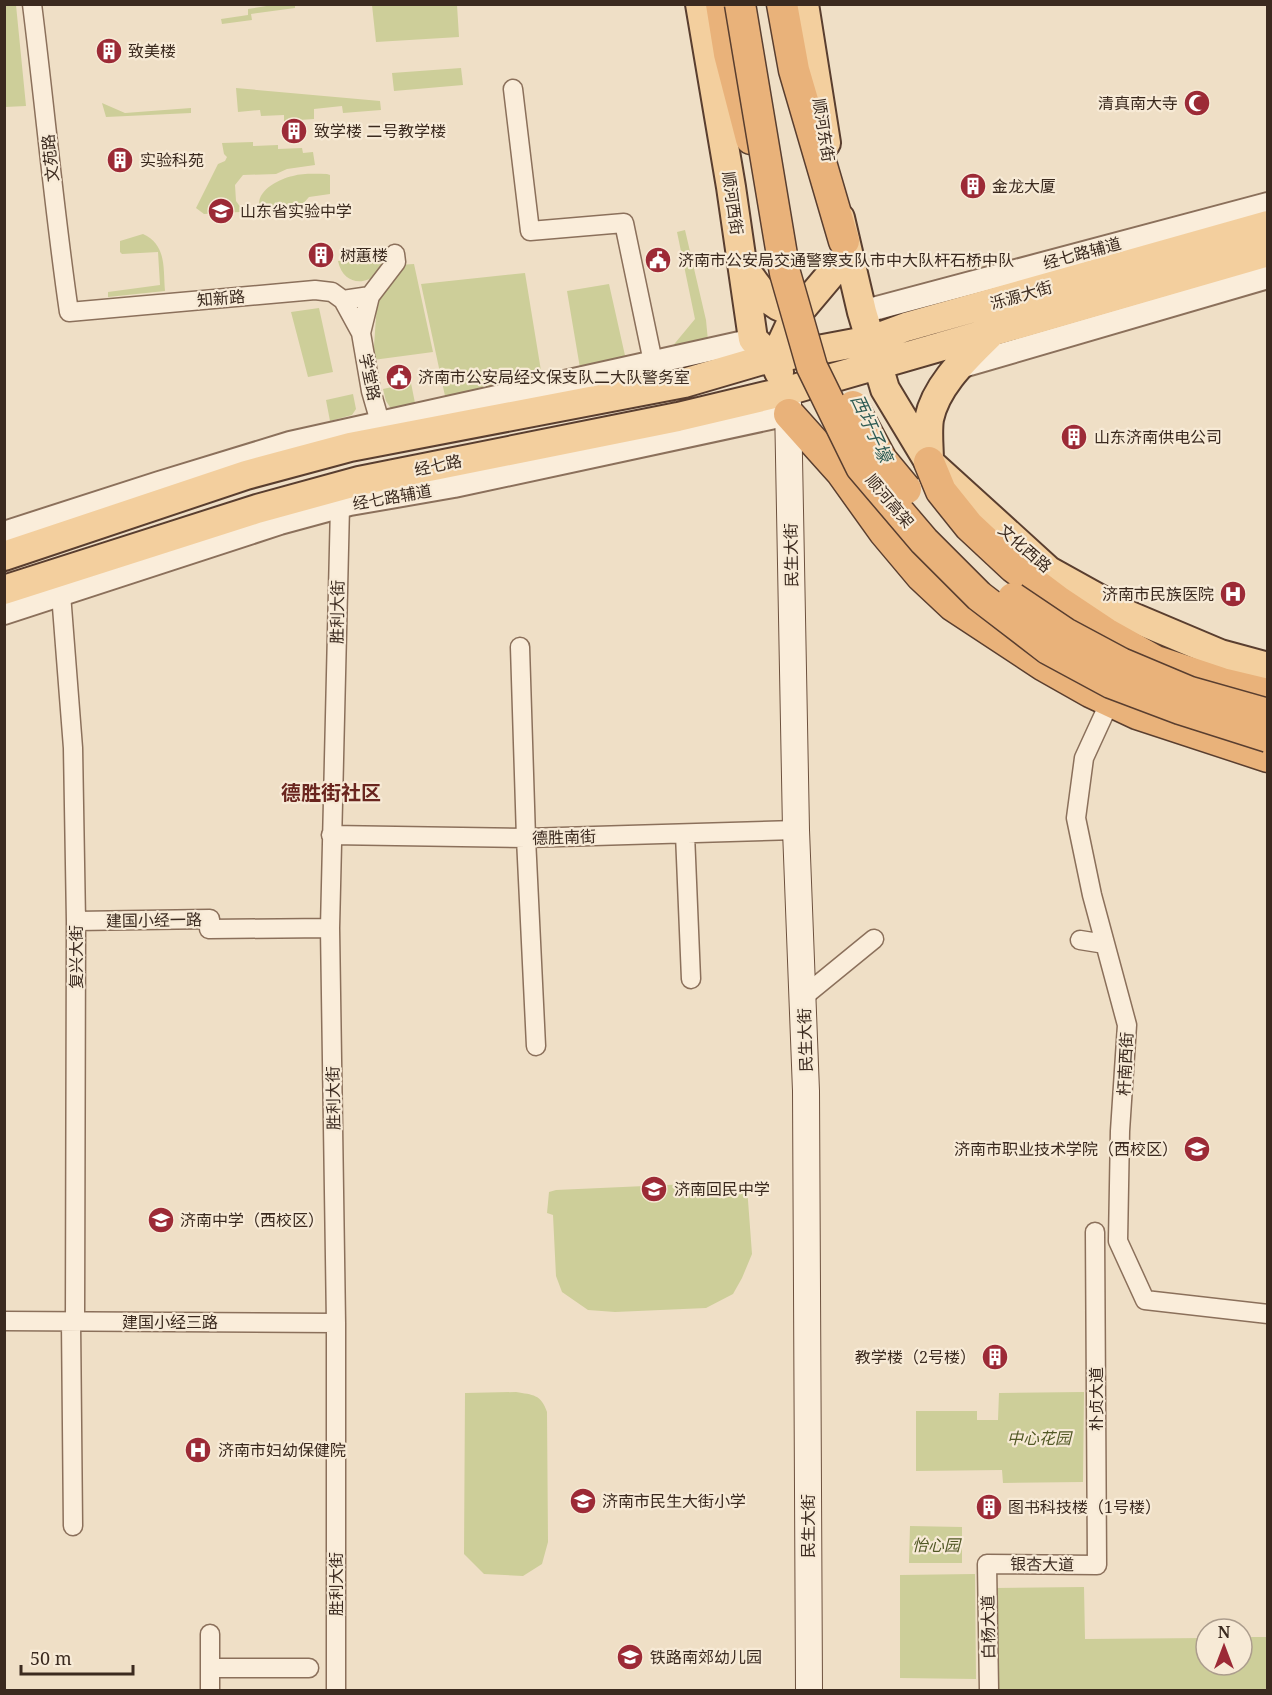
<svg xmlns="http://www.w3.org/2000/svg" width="1272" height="1695" viewBox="0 0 1272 1695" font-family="'Noto Serif','Noto Sans SC',serif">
	<rect width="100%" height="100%" fill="#efdfc6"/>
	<!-- green -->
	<path fill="#cdce99" d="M5 4 16 5 26 106 5 107Z
		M279 4 295 5V8L251 14 252 20 222 24 221 19 248 15V9Z
		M372 5H457L459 37 376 42Z
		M461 68 463 85 394 91 392 73Z
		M236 88 380 101 381 110 343 113 342 106 314 109V119L284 121V115L261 116 260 110 238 112Z
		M102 103 125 113 191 108V113L106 117Z
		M253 142V146L278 145V149L302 148 303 153 313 152 315 165 287 169 276 174 243 175 235 185 236 201 241 208 240 212 204 214 196 208 218 164 225 161 227 157 224 154 222 143Z
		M327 174 330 175V194L309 197 301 206 260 209C254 192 278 179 293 176 303 173 316 174 327 174Z
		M685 230 706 320 708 341 671 348 695 319 677 232Z
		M143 234C167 245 163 268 165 291L108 297V292L160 285 158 252 122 254 120 252V241Z
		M388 256C381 284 345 293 338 261Z
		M414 264 433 352 373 360 377 303 384 288 398 265Z
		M525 273 542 377 445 396 421 284Z
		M609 284 626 360 580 368 567 291Z
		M319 308 333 372 308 377 291 312Z
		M411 383 415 403 392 410 386 401 383 389Z
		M353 394 356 409 352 415 330 421 326 400Z
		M734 1182 747 1187 752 1254 742 1278 733 1294 706 1308 615 1312 588 1310 562 1292 556 1276 553 1215 547 1213 549 1192 556 1190Z
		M516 1392C533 1395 541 1394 547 1412L548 1542 542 1564 523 1576 484 1574 464 1554 465 1393Z
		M1084 1392 1083 1482 1003 1483 1002 1470 916 1471V1411H977V1420H998L999 1393Z
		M910 1526 962 1527V1563H909Z
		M975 1574 976 1679 900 1678V1575Z
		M1084 1587 1085 1639 1206 1638V1665H1242V1637H1267V1690H996L995 1588Z"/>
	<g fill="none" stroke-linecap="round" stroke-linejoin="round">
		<defs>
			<path id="minor" d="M32 4C45 107 54 210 69 312L315 290 332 292 343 300 370 296
				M513 89 530 231 624 223 653 362
				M343 300 361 333 371 391 380 422
				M361 333 370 296 396 262 395 254
				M61 594 73 748 76 921 75 1321
				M520 647 526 838 536 1046
				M1106 710 1084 758 1076 818 1092 895 1127 1025 1120 1131 1118 1241 1145 1300 1268 1314
				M685 834 691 979
				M331 835 526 838 796 830
				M76 921 210 919 209 929 330 928
				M1080 940 1105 944
				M803 997 874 939
				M4 1321 336 1323
				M71 1322 73 1526
				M210 1634V1690
				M210 1668H309
				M336 1690V1323L330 928 340 506
				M989 1690 987 1564 1097 1565 1095 1232"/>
			<path id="tertiary" d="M862 312 1268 204
				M956 368 1268 277
				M4 533 159 483 290 443 740 343 759 361
				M4 613 280 523 350 504 454 486 789 414"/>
			<path id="secondary" d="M788 404 796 830 806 1091 809 1690"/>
			<path id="primary" d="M700 4 731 187 753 339 774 360 779 372
				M804 4 826 143
				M840 218 862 312 885 389 929 462 1049 571 1130 616 1220 654 1268 667
				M744 267C757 288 773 312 800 311
				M774 360 793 319 847 255
				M929 462C929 448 927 432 929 419 936 385 966 358 989 335
				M4 556 246 475 350 447 684 383 759 361 871 340 906 327 1268 225
				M4 590 257 509 359 481 678 417 787 391 1268 252"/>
			<path id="trunk" d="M721 4 729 54 751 139
				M782 4 794 70 844 241
				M789 414 841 472 884 532 921 576 953 606 1044 666 1090 692 1137 714 1268 757
				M929 462 941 491 969 526 1013 567 1058 601 1106 633 1156 661 1222 683 1268 694"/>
		</defs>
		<!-- minor casing -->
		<use href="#minor" stroke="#8b705b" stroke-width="21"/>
		<!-- tertiary casing -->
		<use href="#tertiary" stroke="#8b705b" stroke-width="26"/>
		<!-- secondary casing -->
		<use href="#secondary" stroke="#6d513e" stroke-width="28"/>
		<!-- primary casing -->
		<use href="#primary" stroke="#593e2f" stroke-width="32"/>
		<!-- trunk casing -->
		<use href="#trunk" stroke="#593e2f" stroke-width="33"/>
		<!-- minor -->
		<use href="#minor" stroke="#faedda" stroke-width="18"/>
		<!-- tertiary -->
		<use href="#tertiary" stroke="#faedda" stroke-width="22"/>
		<!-- secondary -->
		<use href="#secondary" stroke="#faedda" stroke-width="26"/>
		<!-- primary -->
		<use href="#primary" stroke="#f3cf9e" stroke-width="28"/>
		<!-- trunk -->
		<use href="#trunk" stroke="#e9b27a" stroke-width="30"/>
		<defs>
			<path id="trunk-bridge" d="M740 4 785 273 812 367 861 467 924 541 979 596 1048 649 1111 683 1180 709 1268 737
				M853 406 882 460 906 489
				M1013 598 1065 633 1121 663 1190 692 1268 714"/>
		</defs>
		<!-- trunk-bridge casing -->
		<use href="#trunk-bridge" stroke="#593e2f" stroke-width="33" stroke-linecap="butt"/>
		<!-- trunk-bridge -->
		<use href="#trunk-bridge" stroke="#e9b27a" stroke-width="30"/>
	</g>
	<!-- icons -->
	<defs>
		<symbol id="building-disc" viewBox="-11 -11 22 22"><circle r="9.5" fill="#9c2a36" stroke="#f7ead6"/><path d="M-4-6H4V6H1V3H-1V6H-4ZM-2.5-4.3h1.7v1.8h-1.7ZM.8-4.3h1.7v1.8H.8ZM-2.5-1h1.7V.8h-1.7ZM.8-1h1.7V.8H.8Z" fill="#fff"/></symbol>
		<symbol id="mosque-disc" viewBox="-11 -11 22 22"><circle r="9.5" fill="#9c2a36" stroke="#f7ead6"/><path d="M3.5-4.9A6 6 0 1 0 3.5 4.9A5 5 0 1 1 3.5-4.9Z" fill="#fff"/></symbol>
		<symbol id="school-disc" viewBox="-11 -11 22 22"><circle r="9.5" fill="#9c2a36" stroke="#f7ead6"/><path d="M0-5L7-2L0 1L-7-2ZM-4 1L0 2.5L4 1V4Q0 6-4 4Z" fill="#fff"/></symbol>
		<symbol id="civic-disc" viewBox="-11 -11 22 22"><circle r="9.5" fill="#9c2a36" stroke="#f7ead6"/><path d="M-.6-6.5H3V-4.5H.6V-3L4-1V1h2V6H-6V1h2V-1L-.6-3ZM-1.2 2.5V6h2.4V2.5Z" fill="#fff"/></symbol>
		<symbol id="hospital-disc" viewBox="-11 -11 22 22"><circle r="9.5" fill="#9c2a36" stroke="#f7ead6"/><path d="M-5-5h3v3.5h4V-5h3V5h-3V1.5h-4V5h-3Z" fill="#fff"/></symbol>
	</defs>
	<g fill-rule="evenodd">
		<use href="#building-disc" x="94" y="36" width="30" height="30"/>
		<use href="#mosque-disc" x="1182" y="88" width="30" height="30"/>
		<use href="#building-disc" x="279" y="116" width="30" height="30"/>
		<use href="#building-disc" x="105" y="145" width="30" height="30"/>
		<use href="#building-disc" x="958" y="171" width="30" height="30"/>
		<use href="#school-disc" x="206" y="196" width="30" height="30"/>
		<use href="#building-disc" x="306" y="240" width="30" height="30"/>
		<use href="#civic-disc" x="643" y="245" width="30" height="30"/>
		<use href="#civic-disc" x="384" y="362" width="30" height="30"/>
		<use href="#building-disc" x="1059" y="422" width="30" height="30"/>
		<use href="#hospital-disc" x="1218" y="579" width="30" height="30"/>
		<use href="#school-disc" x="1182" y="1134" width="30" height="30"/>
		<use href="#school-disc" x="639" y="1174" width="30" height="30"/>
		<use href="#school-disc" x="146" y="1205" width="30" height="30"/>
		<use href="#building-disc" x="980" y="1342" width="30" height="30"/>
		<use href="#hospital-disc" x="183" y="1435" width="30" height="30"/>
		<use href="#school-disc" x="568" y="1486" width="30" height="30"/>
		<use href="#building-disc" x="974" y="1492" width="30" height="30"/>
		<use href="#school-disc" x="615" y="1642" width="30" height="30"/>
	</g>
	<g text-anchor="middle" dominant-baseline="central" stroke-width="4.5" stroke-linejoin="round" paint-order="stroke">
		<!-- poi labels -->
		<g font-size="16" fill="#3b2a1f" stroke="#f7ead6" text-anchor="start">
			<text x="128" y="51">致美楼</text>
			<text x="1178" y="103" text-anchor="end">清真南大寺</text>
			<text x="314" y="131">致学楼 二号教学楼</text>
			<text x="140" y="160">实验科苑</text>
			<text x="992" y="186">金龙大厦</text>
			<text x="240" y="211">山东省实验中学</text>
			<text x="340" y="255">树蕙楼</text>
			<text x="678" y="260">济南市公安局交通警察支队市中大队杆石桥中队</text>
			<text x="418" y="377">济南市公安局经文保支队二大队警务室</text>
			<text x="1094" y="437">山东济南供电公司</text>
			<text x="1214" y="594" text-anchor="end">济南市民族医院</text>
			<text x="1178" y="1149" text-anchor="end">济南市职业技术学院（西校区）</text>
			<text x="674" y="1189">济南回民中学</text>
			<text x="180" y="1220">济南中学（西校区）</text>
			<text x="976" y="1357" text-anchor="end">教学楼（2号楼）</text>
			<text x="218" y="1450">济南市妇幼保健院</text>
			<text x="602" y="1501">济南市民生大街小学</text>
			<text x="1008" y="1507">图书科技楼（1号楼）</text>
			<text x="650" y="1657">铁路南郊幼儿园</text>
		</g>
		<!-- street labels -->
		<g font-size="16" fill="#3b2a1f" stroke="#f7ead6">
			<text transform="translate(824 130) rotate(81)">顺河东街</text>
			<text transform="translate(50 158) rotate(-96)">文苑路</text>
			<text transform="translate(733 203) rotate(82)">顺河西街</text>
			<text transform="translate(1082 253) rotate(-15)">经七路辅道</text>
			<text transform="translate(1021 295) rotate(-16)">泺源大街</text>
			<text transform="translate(221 298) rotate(-5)">知新路</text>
			<text transform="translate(370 377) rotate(78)">学堂路</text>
			<text transform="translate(438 465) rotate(-12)">经七路</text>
			<text transform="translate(392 497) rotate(-10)">经七路辅道</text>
			<text transform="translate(890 501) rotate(50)">顺河高架</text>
			<text transform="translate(1025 548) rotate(41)">文化西路</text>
			<text transform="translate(791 555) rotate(-91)">民生大街</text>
			<text transform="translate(337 612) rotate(-89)">胜利大街</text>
			<text transform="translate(564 837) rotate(-2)">德胜南街</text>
			<text transform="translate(154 920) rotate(-1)">建国小经一路</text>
			<text transform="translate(76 957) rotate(-90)">复兴大街</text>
			<text transform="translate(805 1040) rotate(-92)">民生大街</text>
			<text transform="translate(1125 1064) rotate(-87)">杆南西街</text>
			<text transform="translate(333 1098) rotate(-91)">胜利大街</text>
			<text x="170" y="1322">建国小经三路</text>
			<text transform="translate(1096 1399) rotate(-90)">朴贞大道</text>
			<text transform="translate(808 1526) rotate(-90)">民生大街</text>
			<text transform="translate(1042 1564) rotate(1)">银杏大道</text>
			<text transform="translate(336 1584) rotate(-90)">胜利大街</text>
			<text transform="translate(988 1627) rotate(-91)">白杨大道</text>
		</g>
		<!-- park labels -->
		<g font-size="16" font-style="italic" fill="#515825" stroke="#f7ead6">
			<text x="1039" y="1438">中心花园</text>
			<text x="936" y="1545">怡心园</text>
		</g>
		<!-- water labels -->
		<g font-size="18" font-style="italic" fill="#2e5b54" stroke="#f7ead6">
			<text transform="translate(872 428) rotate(65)">西圩子壕</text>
		</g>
		<!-- quarter labels -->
		<g font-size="20" font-weight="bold" fill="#69251e" stroke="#f7ead6">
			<text x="331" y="792">德胜街社区</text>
		</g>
	</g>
	<!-- border -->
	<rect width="1272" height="1695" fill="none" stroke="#3b2a1f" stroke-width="12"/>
	<!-- north arrow -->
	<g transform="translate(1224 1647)"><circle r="28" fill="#f7ead6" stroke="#ac9d8d" stroke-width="1.5"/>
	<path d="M0-4.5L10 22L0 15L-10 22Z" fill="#9c2a36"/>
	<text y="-9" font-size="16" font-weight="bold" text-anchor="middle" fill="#3b2a1f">N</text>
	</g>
	<!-- scale -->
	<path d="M21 1665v9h112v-9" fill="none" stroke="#3b2a1f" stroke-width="3"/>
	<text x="30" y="1665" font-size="18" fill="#3b2a1f" stroke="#f7ead6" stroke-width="4.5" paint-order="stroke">50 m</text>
</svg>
